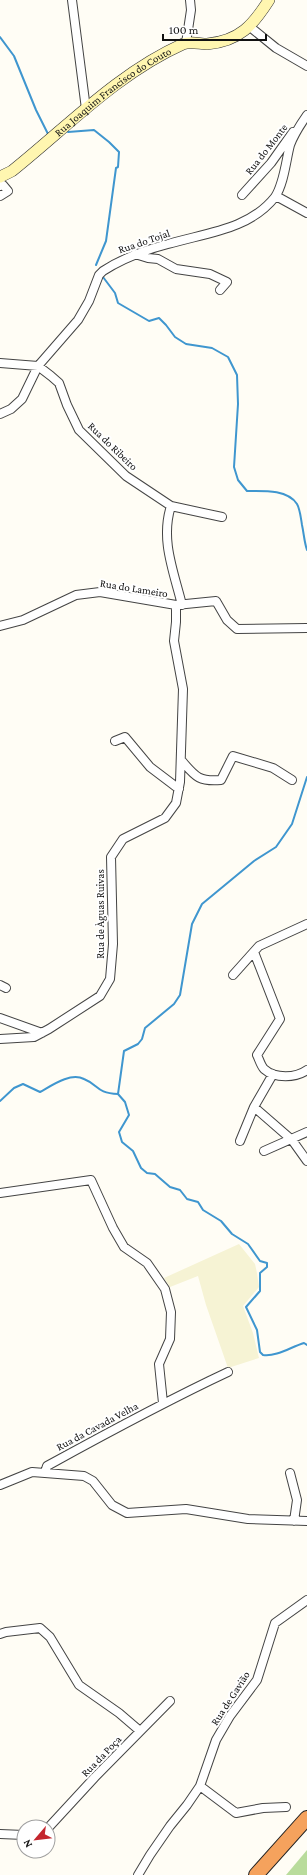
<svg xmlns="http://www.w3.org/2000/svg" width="307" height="1875" viewBox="0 0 307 1875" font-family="'Crimson Pro',serif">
	<rect width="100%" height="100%" fill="#fffdf5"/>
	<!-- farmland -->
	<path fill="#f6f3d4" d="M239 1244 255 1264 257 1273 259 1287 243 1306 253 1333 259 1358 228 1368 206 1305 198 1276 170 1287 164 1278Z"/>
	<!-- forest -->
	<path fill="#b9dc9c" d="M307 1850V1875H286Z"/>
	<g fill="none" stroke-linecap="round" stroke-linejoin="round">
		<!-- stream -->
		<path stroke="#3f96cf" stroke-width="2" d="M0 37 14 56 36 110 48 134
			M68 132 94 130 109 142 119 152 118 167 116 168 106 241 96 265
			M103 277 115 293 118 303 149 321 159 318 166 325 175 337 186 344 212 348 228 357 237 375 238 404 234 467 238 480 247 491C262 491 287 489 297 504 300 509 301 519 302 525 304 534 304 541 307 550
			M118 1094 125 1102 129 1115 119 1132 122 1142 133 1151 141 1168 147 1173 155 1174 170 1187 180 1190 187 1199 198 1202 203 1210 221 1221 232 1234 248 1244 260 1261 267 1263V1267L260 1273V1291L246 1307 257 1330 260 1352 263 1355C276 1357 291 1347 304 1343L307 1345
			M118 1094 124 1051 138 1044 142 1039 145 1028 174 1004 180 995 192 924 202 904 254 861 276 847 292 824 307 777
			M0 1101 14 1088 23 1084 40 1092C51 1086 70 1072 84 1079 99 1085 96 1093 118 1094"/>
		<defs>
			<path id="street" d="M72 0 86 109
				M250 27 276 48 307 66
				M186 43 191 10 190 0
				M0 186 3 185 8 191 0 196
				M242 195 271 163 293 132
				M276 196 307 213
				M135 254 148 258 158 259 176 269 210 274 227 282 220 290
				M0 363 38 366 51 376 59 383 67 405 79 430 126 476 171 506 222 517
				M0 414 11 409 22 399 38 366 78 320 89 301 99 275 103 271C123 258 145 250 168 244 205 233 249 230 275 197 284 184 286 160 290 145 294 134 300 125 307 115
				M171 506C160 540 174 572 182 605
				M0 626 23 620 76 595 100 592 176 605 216 601 227 620 237 629 307 628
				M115 741 125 737 150 767 179 789
				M181 760C195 776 198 782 221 780L233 756 273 768 292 780
				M254 952 280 1019 257 1055C259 1059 261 1066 264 1069 275 1079 296 1078 307 1070
				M233 975 259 946 307 924
				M0 985 6 988
				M0 1018 42 1033
				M0 1039 34 1037 49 1029 100 996 110 979 113 944 111 857 123 839 165 818 176 803 180 782 183 689 174 641 176 622V605
				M254 1107 292 1140 307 1161
				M240 1141 254 1107 273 1074
				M264 1151 307 1132
				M0 1193 91 1180 113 1228 124 1247 147 1263 165 1289 171 1312 170 1339 159 1364 163 1403
				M45 1472 47 1466C107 1433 166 1401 228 1372
				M290 1473 297 1500 294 1521
				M0 1485 32 1472 84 1476 93 1481 112 1505 127 1513 186 1509 248 1519 307 1521
				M0 1634 6 1632 40 1628 50 1637 79 1685 119 1713 140 1731
				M200 1786 236 1813 263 1808 286 1807
				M48 1828 95 1777 170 1701
				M0 1834 24 1835
				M138 1875 150 1855 170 1826 187 1805 200 1786 216 1740 230 1716 257 1680 275 1623 307 1600"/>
			<g id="secondary">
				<path id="s1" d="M0 177 12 171C67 127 118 73 183 44 190 41 200 44 207 44 240 41 253 25 269 0"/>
			</g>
			<path id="highway" d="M256 1875 307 1818"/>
		</defs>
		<!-- street casing -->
		<use href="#street" stroke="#444" stroke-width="10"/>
		<!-- secondary casing -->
		<use href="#secondary" stroke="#333" stroke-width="12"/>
		<!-- highway casing -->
		<use href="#highway" stroke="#222" stroke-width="16"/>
		<!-- street -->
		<use href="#street" stroke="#fff" stroke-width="8"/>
		<!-- secondary -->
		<use href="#secondary" stroke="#fff6b0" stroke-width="11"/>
		<!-- highway -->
		<use href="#highway" stroke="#f5a25d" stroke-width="14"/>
	</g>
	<g text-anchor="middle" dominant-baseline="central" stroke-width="4" stroke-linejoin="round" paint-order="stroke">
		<!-- street labels -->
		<g font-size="11" fill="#111" stroke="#fff">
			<text stroke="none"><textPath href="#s1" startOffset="142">Rua Joaquim Francisco do Couto</textPath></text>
			<text transform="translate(266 149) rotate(-52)">Rua do Monte</text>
			<text transform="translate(144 241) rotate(-19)">Rua do Tojal</text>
			<text transform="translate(113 446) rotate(44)">Rua do Ribeiro</text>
			<text transform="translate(134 588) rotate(9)">Rua do Lameiro</text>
			<text transform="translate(100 914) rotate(-90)">Rua de Àguas Ruivas</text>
			<text transform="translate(97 1426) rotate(-28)">Rua da Cavada Velha</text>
			<text transform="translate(230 1698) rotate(-57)">Rua de Gavião</text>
			<text transform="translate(101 1756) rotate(-46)">Rua da Poça</text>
		</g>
	</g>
	<!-- north arrow -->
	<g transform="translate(36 1839) rotate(242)"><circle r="19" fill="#ffffff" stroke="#a0a0a0"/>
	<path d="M0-3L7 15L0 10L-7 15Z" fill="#c4262e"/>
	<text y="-6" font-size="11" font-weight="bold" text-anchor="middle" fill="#111111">N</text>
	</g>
	<!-- scale -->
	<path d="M163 34v6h103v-6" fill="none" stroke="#111111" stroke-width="2"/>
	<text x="169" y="34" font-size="12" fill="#111111" stroke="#ffffff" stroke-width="3" paint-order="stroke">100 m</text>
</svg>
